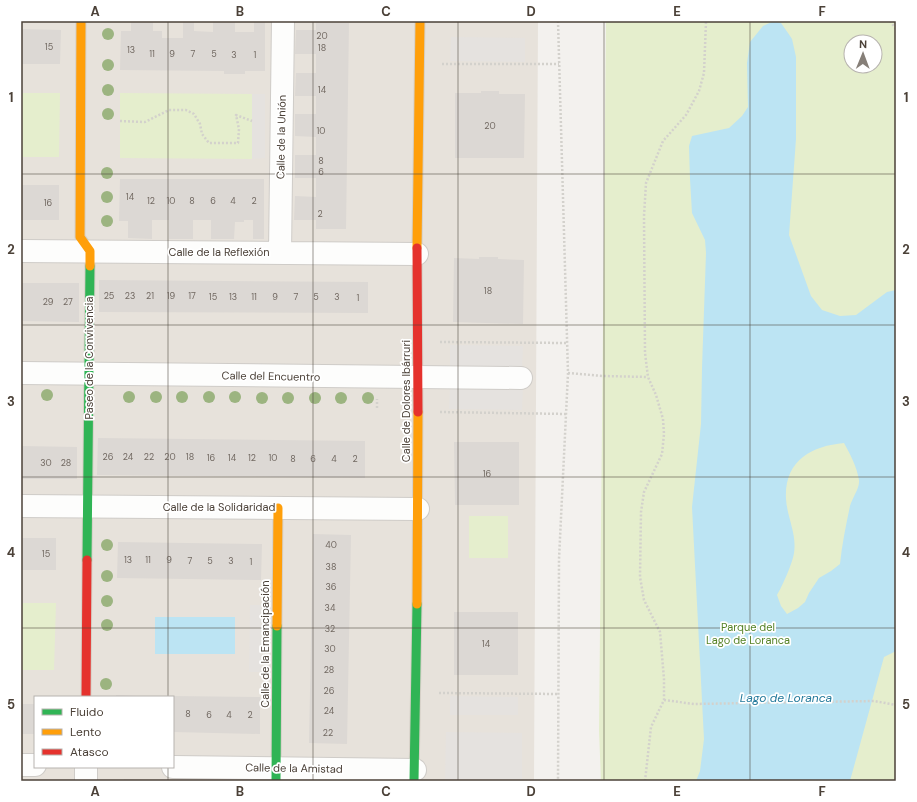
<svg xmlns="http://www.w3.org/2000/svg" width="917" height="802" viewBox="0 0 917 802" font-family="'DM Sans',sans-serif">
	<rect width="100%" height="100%" fill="#f3f1ee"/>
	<!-- residential -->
	<path fill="#e7e2db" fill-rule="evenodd" d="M21 21H538L534 781H21ZM35 697H173V767H35Z"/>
	<!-- green -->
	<path fill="#e5eecd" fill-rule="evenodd" d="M606 21H896V781H601L599 731ZM851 42H875V66H851Z
		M21 93H60L59 157H21Z
		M120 93 252 94V159L120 158Z
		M469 516H508V558H469Z
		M56 603 54 670H21V603Z"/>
	<!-- parking -->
	<path fill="#e5e2df" d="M451 37 525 38V62L450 61Z
		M252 94H265V158L252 159Z
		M450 345 523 346 522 369 450 368Z
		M450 386 523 387 522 410 449 409Z
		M250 605H261V672H249Z
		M450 696 518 697V715H450Z
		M446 732 522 733V781H445Z"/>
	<!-- water -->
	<path fill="#bce4f3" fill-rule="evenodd" d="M774 21 781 23 788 33 792 39 796 57V139L789 235 811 296 822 310 840 316 856 315 887 292 896 290V651L884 657 850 781H696L700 771 704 739 692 507 701 424 702 368 706 253 705 240 692 213 690 179 689 146 692 136 729 128 742 116 748 107 747 63 750 42 763 26ZM844 443C850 454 857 467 859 480 860 488 852 498 850 506 846 525 842 544 840 564L831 571 819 578 809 593 805 602 798 608 787 614 781 606 777 595C782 587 793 562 794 553 797 534 787 517 786 499 784 461 811 446 844 443Z
		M155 617H235V654H155Z"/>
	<!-- building -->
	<path fill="#dcd8d4" d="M131 21H153V31H162V38H183V21H194V31L213 32V21H235V32H254V21H265V71H245V74H224V71L120 70 121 31H131Z
		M316 22 349 23 346 229H316V220H294L295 196 316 197V178H295V155H316V137L295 136V114H316V96H295L296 73H316V54H295L296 30H316Z
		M21 29 61 30 60 64H21Z
		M481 91H499V94H525L524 158H455V93H481Z
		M120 179H264V239H253V220H244V222H235L234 239H211V220H193V239H169V220H152V239L128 238V221H119Z
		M21 185H59V220H21Z
		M479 257H498V259L524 260 523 324 453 322 454 258 479 259Z
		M99 280 368 282V313L99 312Z
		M21 283H79V322L21 321Z
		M98 438 365 441V478L97 475Z
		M454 442H519V505H455Z
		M21 446 77 447V479H21Z
		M313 534 351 535 347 744 309 743Z
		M21 538H56V570H21Z
		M118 542 262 544 261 580 117 578Z
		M454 612H518V675H454Z
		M116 695 136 696V697H116Z
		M173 696 260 697V734L173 732Z
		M21 704H35V734H21Z
		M124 779 146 780V781H124Z"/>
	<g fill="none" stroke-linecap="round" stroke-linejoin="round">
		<defs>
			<path id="street" d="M21 251 417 254
				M280 253 283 21
				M21 373 521 378
				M21 506 418 509
				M21 765H35
				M173 767 415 770
				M86 781V767"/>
			<path id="fast" d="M87 560 90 266
				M276 781 277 626
				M414 781 417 604"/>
			<path id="slow" d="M81 21 80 237 90 251V266
				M417 248 420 21
				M417 604 418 412
				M277 626 278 508"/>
			<path id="jam" d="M417 248 418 412
				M86 697 87 560"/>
		</defs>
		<!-- street casing -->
		<use href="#street" stroke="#cfccc8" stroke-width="24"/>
		<!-- fast casing -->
		<use href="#fast" stroke="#d5cfc6" stroke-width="11"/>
		<!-- slow casing -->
		<use href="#slow" stroke="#d5cfc6" stroke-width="11"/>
		<!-- jam casing -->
		<use href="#jam" stroke="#d5cfc6" stroke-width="11"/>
		<!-- path -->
		<path stroke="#d3d1cc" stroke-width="2.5" stroke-dasharray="2 2" stroke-linecap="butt" d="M558 21 568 373 559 559 558 781
			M890 21 896 29
			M442 64H559
			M120 121 145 122 169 110H186L194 114 200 124 202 134 209 143H238L239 129 236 115 252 121
			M440 342 567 343
			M568 373 603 376 648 377
			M377 408V399
			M440 412 566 414
			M439 693 559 694
			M664 700 694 704 874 701 896 705
			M645 781 651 727 664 700V679L660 632 644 600 640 577 641 512 644 492 662 454 664 434 663 419 656 395 648 377 645 353 644 216 646 183 663 141 686 115 699 91 704 73 706 21"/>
		<!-- street -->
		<use href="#street" stroke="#fdfdfc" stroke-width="22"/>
		<!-- fast -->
		<use href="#fast" stroke="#30b455" stroke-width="9"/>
		<!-- slow -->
		<use href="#slow" stroke="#ff9f0a" stroke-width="9"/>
		<!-- jam -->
		<use href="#jam" stroke="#e5322d" stroke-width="9"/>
	</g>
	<!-- trees -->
	<g fill="#9cb480">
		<circle cx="108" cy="34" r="6"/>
		<circle cx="108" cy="65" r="6"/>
		<circle cx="108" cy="90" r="6"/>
		<circle cx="108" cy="114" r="6"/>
		<circle cx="107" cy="173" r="6"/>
		<circle cx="107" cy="197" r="6"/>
		<circle cx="107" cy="221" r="6"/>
		<circle cx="47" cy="395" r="6"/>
		<circle cx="129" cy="397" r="6"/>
		<circle cx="156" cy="397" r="6"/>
		<circle cx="182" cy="397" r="6"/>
		<circle cx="209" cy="397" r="6"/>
		<circle cx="235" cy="397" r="6"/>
		<circle cx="262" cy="398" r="6"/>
		<circle cx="288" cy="398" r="6"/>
		<circle cx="315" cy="398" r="6"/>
		<circle cx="341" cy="398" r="6"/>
		<circle cx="368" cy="398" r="6"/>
		<circle cx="107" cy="545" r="6"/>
		<circle cx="107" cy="576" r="6"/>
		<circle cx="107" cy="601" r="6"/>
		<circle cx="107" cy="625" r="6"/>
		<circle cx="106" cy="684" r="6"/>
	</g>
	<!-- grid -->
	<path fill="none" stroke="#4b4138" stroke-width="1" stroke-opacity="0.55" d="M168 21V697M313 21V781M458 21V781M604 21V781M750 21V781M21 174H896M21 325H896M21 477H896M21 628H896M168 767V781"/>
	<g text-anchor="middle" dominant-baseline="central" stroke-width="3.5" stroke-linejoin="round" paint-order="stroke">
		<!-- number labels -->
		<g font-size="9" fill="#716861">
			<text x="322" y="36">20</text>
			<text x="49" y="47">15</text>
			<text x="322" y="48">18</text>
			<text x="131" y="50">13</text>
			<text x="152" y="54">11</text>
			<text x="172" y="54">9</text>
			<text x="193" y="54">7</text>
			<text x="214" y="54">5</text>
			<text x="234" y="55">3</text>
			<text x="255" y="55">1</text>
			<text x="322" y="90">14</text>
			<text x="490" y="126">20</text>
			<text x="321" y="131">10</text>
			<text x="321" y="161">8</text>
			<text x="321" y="172">6</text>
			<text x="130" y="197">14</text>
			<text x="151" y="201">12</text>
			<text x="171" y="201">10</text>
			<text x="192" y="201">8</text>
			<text x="213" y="201">6</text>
			<text x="233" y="201">4</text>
			<text x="254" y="201">2</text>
			<text x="48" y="203">16</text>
			<text x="320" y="214">2</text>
			<text x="488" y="291">18</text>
			<text x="109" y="296">25</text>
			<text x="130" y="296">23</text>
			<text x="150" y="296">21</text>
			<text x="171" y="296">19</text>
			<text x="192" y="296">17</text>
			<text x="213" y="297">15</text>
			<text x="233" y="297">13</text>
			<text x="254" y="297">11</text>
			<text x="275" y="297">9</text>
			<text x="296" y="297">7</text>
			<text x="316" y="297">5</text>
			<text x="337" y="297">3</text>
			<text x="358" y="298">1</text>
			<text x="48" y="302">29</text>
			<text x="68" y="302">27</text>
			<text x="108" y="457">26</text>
			<text x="128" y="457">24</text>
			<text x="149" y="457">22</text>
			<text x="170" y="457">20</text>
			<text x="190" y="457">18</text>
			<text x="211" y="458">16</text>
			<text x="232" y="458">14</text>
			<text x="252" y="458">12</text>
			<text x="273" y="458">10</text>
			<text x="293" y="459">8</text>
			<text x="313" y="459">6</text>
			<text x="334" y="459">4</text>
			<text x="355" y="459">2</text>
			<text x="46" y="463">30</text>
			<text x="66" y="463">28</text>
			<text x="487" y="474">16</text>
			<text x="331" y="545">40</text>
			<text x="46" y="554">15</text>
			<text x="128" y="560">13</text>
			<text x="148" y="560">11</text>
			<text x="169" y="560">9</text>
			<text x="190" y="561">7</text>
			<text x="210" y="561">5</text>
			<text x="231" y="561">3</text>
			<text x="251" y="562">1</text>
			<text x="331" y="567">38</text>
			<text x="331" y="587">36</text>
			<text x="330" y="608">34</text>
			<text x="330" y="629">32</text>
			<text x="486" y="644">14</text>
			<text x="330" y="649">30</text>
			<text x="329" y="670">28</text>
			<text x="329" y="691">26</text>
			<text x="329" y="711">24</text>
			<text x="188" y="714">8</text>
			<text x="209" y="715">6</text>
			<text x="229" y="715">4</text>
			<text x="250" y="715">2</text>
			<text x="328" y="733">22</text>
		</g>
		<!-- street labels -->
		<g font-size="11" fill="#4b4138" stroke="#fff">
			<text transform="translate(281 137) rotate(-89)">Calle de la Unión</text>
			<text x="219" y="252">Calle de la Reflexión</text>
			<text transform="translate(89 358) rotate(-90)">Paseo de la Convivencia</text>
			<text transform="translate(271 376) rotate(1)">Calle del Encuentro</text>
			<text transform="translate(406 401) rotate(-90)">Calle de Dolores Ibárruri</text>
			<text x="219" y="507">Calle de la Solidaridad</text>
			<text transform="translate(265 644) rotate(-90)">Calle de la Emancipación</text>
			<text transform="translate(294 768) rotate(1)">Calle de la Amistad</text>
		</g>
		<!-- park labels -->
		<g font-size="11" fill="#558226" stroke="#fff">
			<text x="748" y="627">Parque del<tspan x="748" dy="13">Lago de Loranca</tspan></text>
		</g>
		<!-- water labels -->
		<g font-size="12" font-style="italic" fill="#247a9c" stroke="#fff">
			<text x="786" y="698">Lago de Loranca</text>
		</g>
	</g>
	<!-- border -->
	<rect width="917" height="802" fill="none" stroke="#ffffff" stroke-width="44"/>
	<!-- legend -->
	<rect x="34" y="696" width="140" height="72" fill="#ffffff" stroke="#b7b3af"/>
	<rect x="42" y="709" width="20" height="6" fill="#30b455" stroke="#b7b3af"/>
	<text x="70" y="716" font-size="12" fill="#4b4138">Fluido</text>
	<rect x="42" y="729" width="20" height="6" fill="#ff9f0a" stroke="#b7b3af"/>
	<text x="70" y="736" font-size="12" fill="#4b4138">Lento</text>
	<rect x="42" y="749" width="20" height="6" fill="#e5322d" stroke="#b7b3af"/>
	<text x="70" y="756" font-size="12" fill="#4b4138">Atasco</text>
	<!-- north arrow -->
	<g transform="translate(863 54) rotate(1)"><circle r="19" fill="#ffffff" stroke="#b7b3af"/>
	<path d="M0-3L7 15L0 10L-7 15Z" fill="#867f78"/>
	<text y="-6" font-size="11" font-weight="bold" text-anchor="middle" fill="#4b4138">N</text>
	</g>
	<rect x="22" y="22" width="873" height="758" fill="none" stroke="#4b4138" stroke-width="1.5"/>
	<g font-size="13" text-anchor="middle" font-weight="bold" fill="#4b4138">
		<text x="95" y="16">A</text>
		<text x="240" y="16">B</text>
		<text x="386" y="16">C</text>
		<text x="531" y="16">D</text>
		<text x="677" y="16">E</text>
		<text x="822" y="16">F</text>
		<text x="11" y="102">1</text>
		<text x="906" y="102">1</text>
		<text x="11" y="254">2</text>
		<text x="906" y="254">2</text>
		<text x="11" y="406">3</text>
		<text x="906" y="406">3</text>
		<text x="11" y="557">4</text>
		<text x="906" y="557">4</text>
		<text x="11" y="709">5</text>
		<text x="906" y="709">5</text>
		<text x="95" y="796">A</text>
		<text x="240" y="796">B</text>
		<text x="386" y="796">C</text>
		<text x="531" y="796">D</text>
		<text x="677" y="796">E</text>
		<text x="822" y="796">F</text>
	</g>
</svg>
